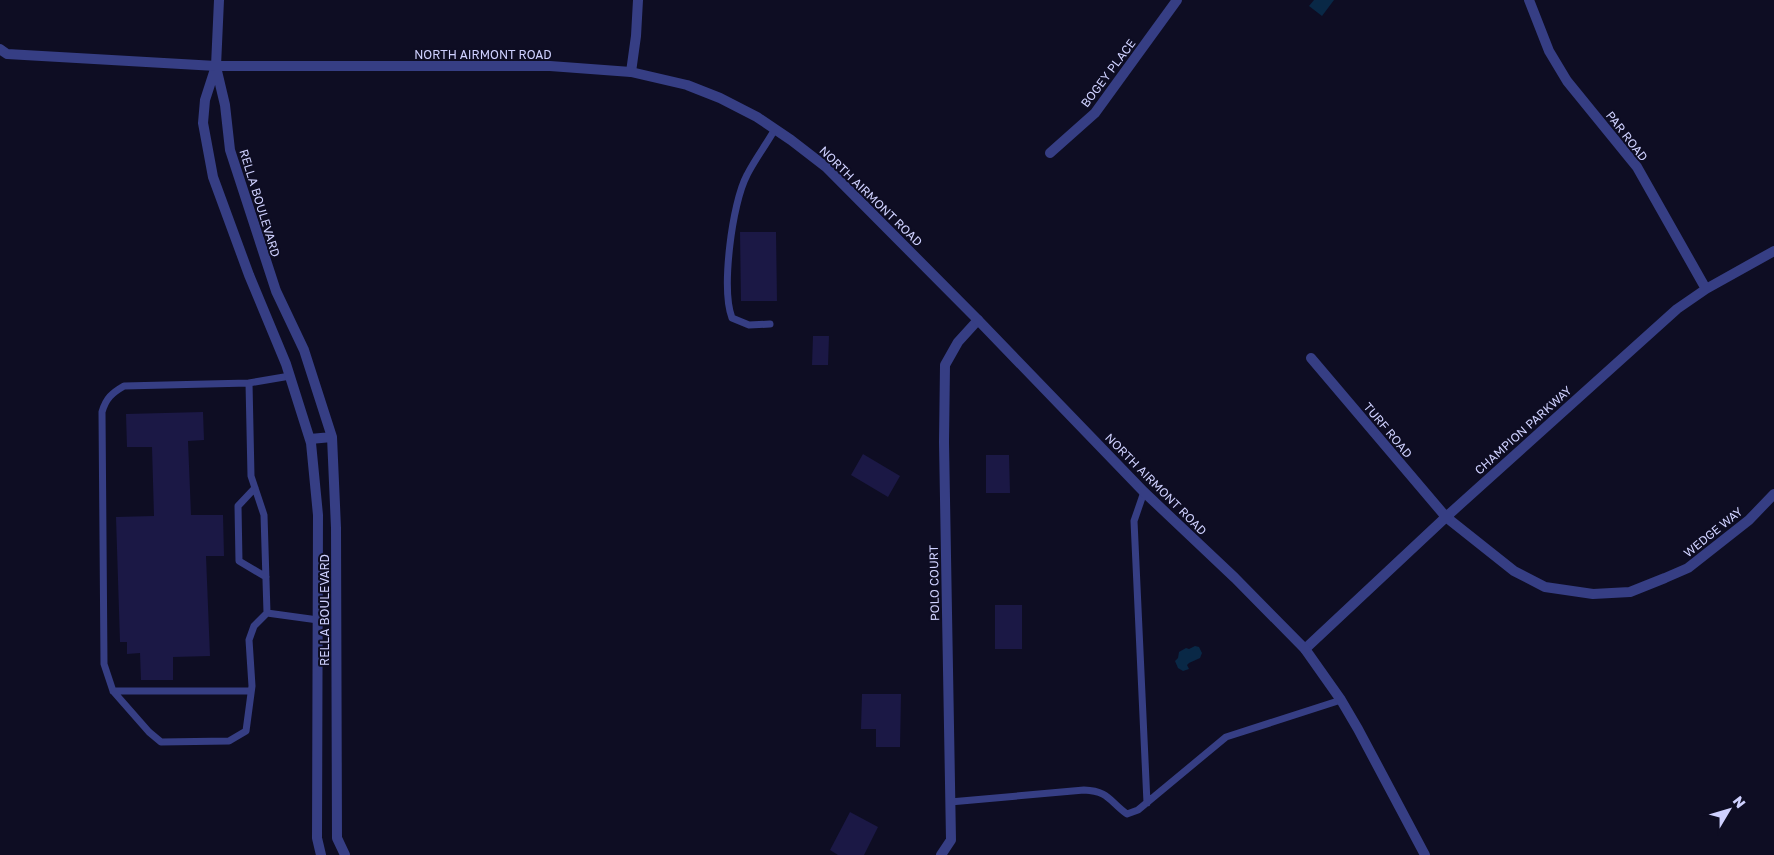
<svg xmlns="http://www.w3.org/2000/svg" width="1774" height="855" viewBox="0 0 1774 855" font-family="'Golos Text',sans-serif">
	<rect width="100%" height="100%" fill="#0e0d23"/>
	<!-- water -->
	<path fill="#092846" d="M1314 0H1334L1322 16 1309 6Z
		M1195 646 1199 647 1202 653 1200 658 1189 663 1187 665 1189 669 1183 671 1178 668 1175 661 1178 658 1179 652 1186 648 1189 649Z"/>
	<!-- building -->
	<path fill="#1b1845" d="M740 232H776L777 301H741Z
		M813 336H829L828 365H812Z
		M203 412 204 440 188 441 191 515H223L224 556H206L210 656 173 657V680H141L140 653 127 654V642H120L116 517 154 516 152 447H127L126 414Z
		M863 454 900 476 888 497 851 475Z
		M986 455H1009L1010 493H986Z
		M995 605H1022V649H995Z
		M862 694H901L900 747H876V729H861Z
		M850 812 878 827 864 855H838L830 850Z"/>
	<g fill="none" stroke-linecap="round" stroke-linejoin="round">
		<!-- service -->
		<path stroke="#363e84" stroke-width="7" d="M770 324 749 325 732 318C721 289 732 203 747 175 755 159 766 145 775 129
			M290 376 249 383 251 476 264 515 267 613 318 620
			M249 383 124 386C112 393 106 398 102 412L104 664 113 691 149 732 161 742 229 741 246 731 252 686 249 640 254 626 267 613
			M255 488 238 506 239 561 266 577
			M1144 492 1134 521 1147 803
			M113 691H251
			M950 802 1084 790C1109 791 1109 801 1127 814L1138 810 1226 737 1341 700"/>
		<!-- minor -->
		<path stroke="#363e84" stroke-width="10" d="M1529 0 1549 51 1567 81 1637 167 1706 289
			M216 66 205 100 203 123 213 177 249 275 286 364 311 443 318 515 317 838 321 855
			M216 67 225 105 230 150 276 291 304 350 332 437 336 528 337 838 345 855
			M631 72 636 36 638 0
			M1050 153 1095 113 1177 0
			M1311 358 1446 517 1514 571 1545 587 1593 594 1630 592 1665 578 1688 568 1749 520 1774 494
			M310 439 332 437
			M1305 649 1446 517 1677 309 1706 289 1774 251
			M941 855 951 840 944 442 945 365 958 342 978 320"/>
		<!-- tertiary -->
		<path stroke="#363e84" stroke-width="10" d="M0 49 7 54 216 66H550L631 72 687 85 720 98 757 117 791 140 826 167 978 320 1144 492 1235 578 1305 649 1341 700 1358 729 1425 855
			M216 66 219 0"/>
	</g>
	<g text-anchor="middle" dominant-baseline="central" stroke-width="4" stroke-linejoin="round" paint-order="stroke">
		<!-- street labels -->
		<g font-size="12" fill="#cfd1ff" stroke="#0e0d23">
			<text x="483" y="54">NORTH AIRMONT ROAD</text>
			<text transform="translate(1108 73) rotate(-53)">BOGEY PLACE</text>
			<text transform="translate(1627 136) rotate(52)">PAR ROAD</text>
			<text transform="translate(871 196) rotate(44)">NORTH AIRMONT ROAD</text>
			<text transform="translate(260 203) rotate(73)">RELLA BOULEVARD</text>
			<text transform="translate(1388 430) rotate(50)">TURF ROAD</text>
			<text transform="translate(1523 430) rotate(-42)">CHAMPION PARKWAY</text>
			<text transform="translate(1156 484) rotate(45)">NORTH AIRMONT ROAD</text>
			<text transform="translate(1713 532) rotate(-39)">WEDGE WAY</text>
			<text transform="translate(934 583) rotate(-91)">POLO COURT</text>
			<text transform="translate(324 610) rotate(-90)">RELLA BOULEVARD</text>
		</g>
	</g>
	<!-- north arrow -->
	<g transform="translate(1729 810) rotate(52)" stroke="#0e0d23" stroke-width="4" paint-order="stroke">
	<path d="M0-4L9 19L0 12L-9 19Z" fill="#cfd1ff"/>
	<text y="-8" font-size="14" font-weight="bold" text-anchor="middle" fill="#cfd1ff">N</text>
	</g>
</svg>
